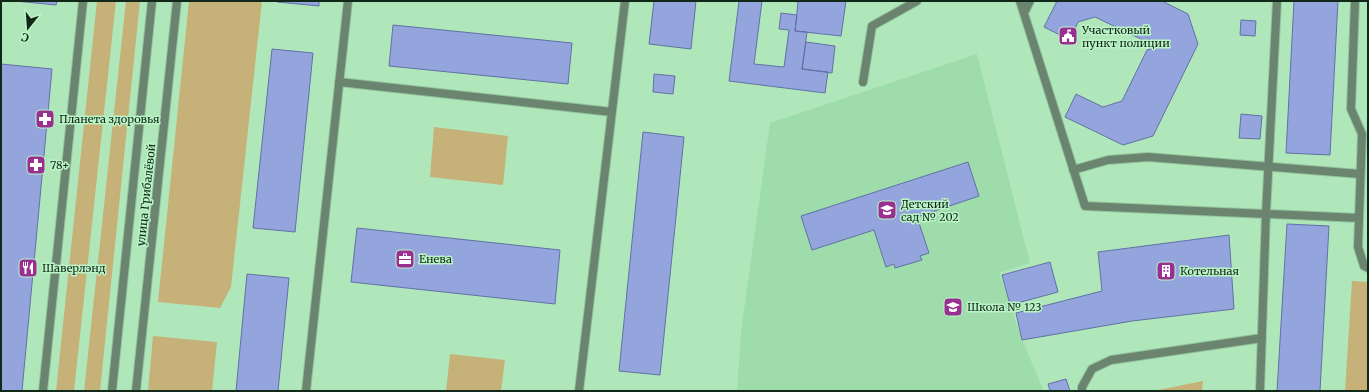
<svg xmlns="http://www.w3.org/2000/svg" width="1369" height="392" viewBox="0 0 1369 392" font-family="Merriweather,serif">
	<rect width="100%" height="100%" fill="#afe7ba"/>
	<!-- built -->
	<path fill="#9edcab" d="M977 54 1030 263 999 273 1022 340 1044 391H737L741 332 770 123Z"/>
	<!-- green -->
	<path fill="#c6b278" d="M97 1H116L74 391H56Z
		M126 1H140L100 391H84Z
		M189 1H262L231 287 220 308 158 302Z
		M434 127 508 136 503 185 430 177Z
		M1352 281 1368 282V391H1345Z
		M153 336 217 342 212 391H148Z
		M450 354 505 360 501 391H446Z
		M1203 381 1202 391H1153Z"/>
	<!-- building -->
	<path fill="#94a5dd" stroke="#6171a5" d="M15 1H57L56 5Z
		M277 1H319V6L277 2Z
		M654 1H696L691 49 649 44Z
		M739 1H762L754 64 784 67 789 30 779 29 781 13 797 15 795 31 807 32 802 69 828 72 825 93 729 81Z
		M789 1H846L841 36 795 31 798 2Z
		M1057 1H1162L1188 14 1198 44 1153 136 1123 145 1065 117 1076 94 1103 107 1122 101 1147 50 1153 48 1150 39 1145 41 1095 17 1078 22 1070 40 1044 27Z
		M1294 1H1338L1330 155 1286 153Z
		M1241 20 1256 21 1255 36 1240 35Z
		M393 25 572 43 568 84 389 66Z
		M806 42 835 46 832 73 802 69Z
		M272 49 313 53 295 232 253 228Z
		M1 64 52 69 22 391H1Z
		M654 74 675 76 673 94 653 92Z
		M1241 114 1262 116 1260 139 1239 138Z
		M643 132 684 137 660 375 619 371Z
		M968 162 979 196 917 217 929 253 920 256 922 260 895 268 894 264 886 267 874 230 812 250 801 216Z
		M1287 224 1329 226 1320 391H1277Z
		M357 228 560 250 555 304 351 282Z
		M1229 235 1234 309 1132 321 1022 340 1016 313 1102 291 1098 252Z
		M1050 262 1058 292 1010 305 1002 275Z
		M247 274 289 278 278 391H236Z
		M1066 379 1070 391H1050L1048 384Z"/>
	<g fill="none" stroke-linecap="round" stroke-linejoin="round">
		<defs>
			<path id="service" d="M1020 1 1085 206 1359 218
				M1355 1 1351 109 1362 134 1358 247 1364 266 1368 268
				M1024 13 1030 1
				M339 82 612 112
				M863 82 872 26 917 1
				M1073 170 1108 160 1148 157 1360 174
				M43 391 83 1
				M306 391 348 1
				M579 391 625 1
				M1082 391V387L1092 369 1111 360 1262 338
				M1260 391 1266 213 1277 1"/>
			<path id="tertiary" d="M112 391 152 1
				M136 391 177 1"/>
		</defs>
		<!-- service casing -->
		<use href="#service" stroke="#93c49d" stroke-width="10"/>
		<!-- tertiary casing -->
		<use href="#tertiary" stroke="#93c49d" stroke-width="10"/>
		<!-- service -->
		<use href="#service" stroke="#6a846f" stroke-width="8"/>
		<!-- tertiary -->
		<use href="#tertiary" stroke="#6a846f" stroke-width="8"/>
	</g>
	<!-- icons -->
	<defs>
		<symbol id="civic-square" viewBox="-11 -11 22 22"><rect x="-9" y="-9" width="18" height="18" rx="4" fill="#982f91" stroke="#bbf4c7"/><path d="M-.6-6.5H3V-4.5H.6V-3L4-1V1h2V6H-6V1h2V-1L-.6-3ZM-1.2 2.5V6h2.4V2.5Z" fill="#fff"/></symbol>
		<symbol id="pharmacy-square" viewBox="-11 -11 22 22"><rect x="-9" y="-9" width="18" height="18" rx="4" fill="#982f91" stroke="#bbf4c7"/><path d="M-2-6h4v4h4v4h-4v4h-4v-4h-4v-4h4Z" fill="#fff"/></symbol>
		<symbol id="school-square" viewBox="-11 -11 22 22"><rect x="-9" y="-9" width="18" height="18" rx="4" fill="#982f91" stroke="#bbf4c7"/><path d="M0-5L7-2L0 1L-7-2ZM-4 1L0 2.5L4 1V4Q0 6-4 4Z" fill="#fff"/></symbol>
		<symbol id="office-square" viewBox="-11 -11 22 22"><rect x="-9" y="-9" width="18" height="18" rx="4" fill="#982f91" stroke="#bbf4c7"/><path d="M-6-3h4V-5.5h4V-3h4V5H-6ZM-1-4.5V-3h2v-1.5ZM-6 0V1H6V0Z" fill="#fff"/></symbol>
		<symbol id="restaurant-square" viewBox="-11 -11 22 22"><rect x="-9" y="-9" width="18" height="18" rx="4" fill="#982f91" stroke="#bbf4c7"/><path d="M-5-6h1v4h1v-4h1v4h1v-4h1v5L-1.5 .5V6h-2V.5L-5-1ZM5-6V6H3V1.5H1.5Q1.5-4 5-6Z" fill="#fff"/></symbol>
		<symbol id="building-square" viewBox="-11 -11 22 22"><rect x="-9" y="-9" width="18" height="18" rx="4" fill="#982f91" stroke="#bbf4c7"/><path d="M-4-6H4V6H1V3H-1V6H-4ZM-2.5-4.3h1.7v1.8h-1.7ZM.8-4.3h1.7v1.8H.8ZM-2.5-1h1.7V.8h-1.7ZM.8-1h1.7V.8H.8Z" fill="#fff"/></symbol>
	</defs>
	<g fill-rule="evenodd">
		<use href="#civic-square" x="1057" y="25" width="22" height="22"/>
		<use href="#pharmacy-square" x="34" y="108" width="22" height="22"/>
		<use href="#pharmacy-square" x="25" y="154" width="22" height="22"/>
		<use href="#school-square" x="876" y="199" width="22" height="22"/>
		<use href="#office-square" x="394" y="248" width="22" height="22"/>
		<use href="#restaurant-square" x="17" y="257" width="22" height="22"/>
		<use href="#building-square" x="1155" y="260" width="22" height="22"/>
		<use href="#school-square" x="942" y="296" width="22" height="22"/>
	</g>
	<g text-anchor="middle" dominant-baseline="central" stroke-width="3" stroke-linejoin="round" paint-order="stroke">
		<!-- poi labels -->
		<g font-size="11" fill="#112717" stroke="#bbf4c7" text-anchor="start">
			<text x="1082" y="30">Участковый<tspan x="1082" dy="13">пункт полиции</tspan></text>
			<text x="59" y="119">Планета здоровья</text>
			<text x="50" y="165">78+</text>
			<text x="901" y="204">Детский<tspan x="901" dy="13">сад № 202</tspan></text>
			<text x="419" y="259">Енева</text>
			<text x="42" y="268">Шаверлэнд</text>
			<text x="1180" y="271">Котельная</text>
			<text x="967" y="307">Школа № 123</text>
		</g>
		<!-- street labels -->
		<g font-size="11" fill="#112717" stroke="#bbf4c7">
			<text transform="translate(146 195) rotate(-84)">улица Грибалёвой</text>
		</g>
	</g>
	<!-- border -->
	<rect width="1369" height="392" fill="none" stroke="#112717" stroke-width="4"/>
	<!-- north arrow -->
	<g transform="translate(28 28) rotate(197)" stroke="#bbf4c7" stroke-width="3" paint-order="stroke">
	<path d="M0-3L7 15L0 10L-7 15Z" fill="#112717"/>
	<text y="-6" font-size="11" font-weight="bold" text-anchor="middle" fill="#112717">С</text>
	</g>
</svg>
